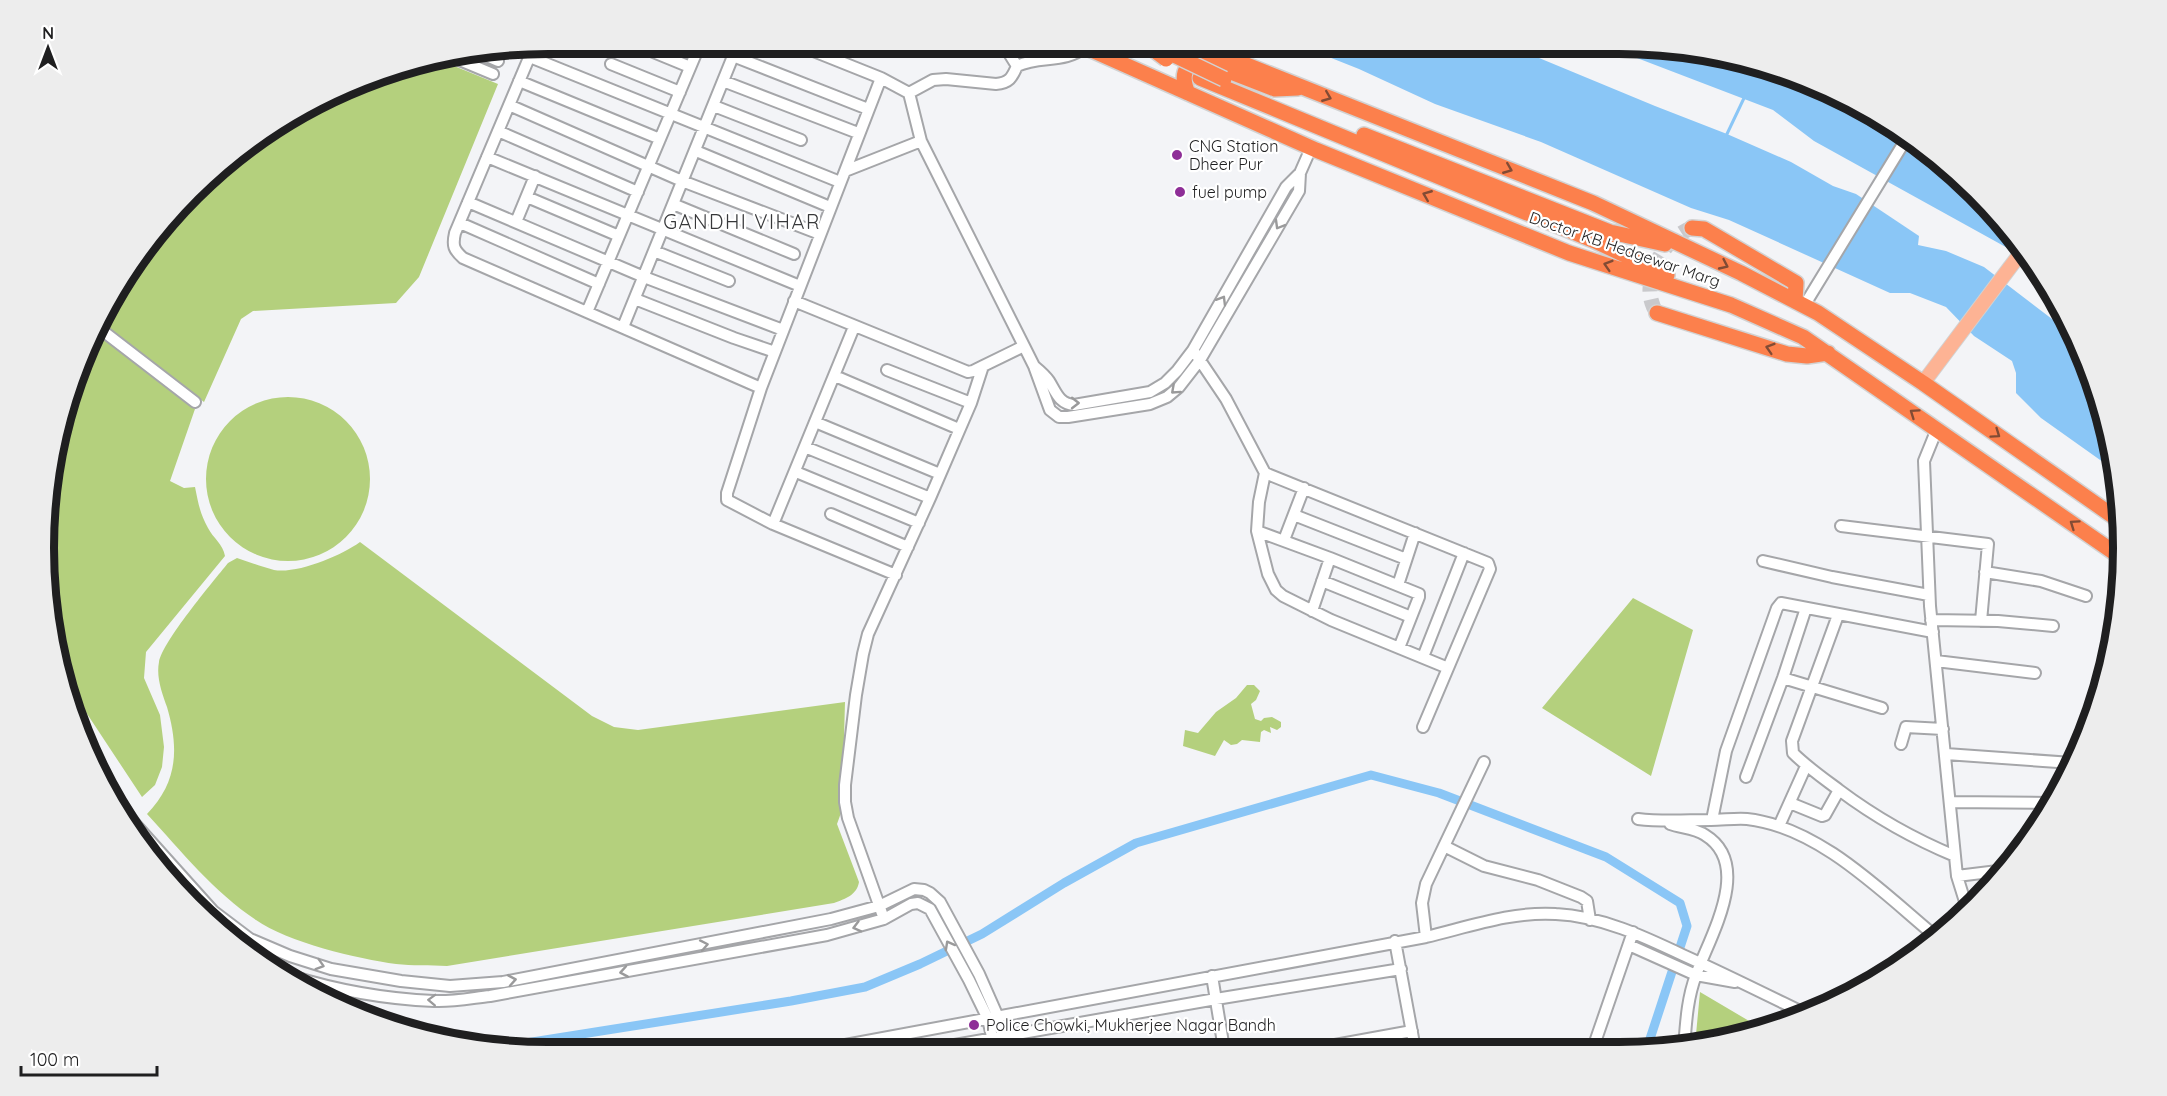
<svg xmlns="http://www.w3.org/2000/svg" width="2167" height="1096" viewBox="0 0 2167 1096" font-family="Quicksand,sans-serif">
	<rect width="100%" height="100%" fill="#f3f4f7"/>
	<!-- green -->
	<path fill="#b4d07d" d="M442 61 498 84 419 277 396 303 253 311 241 319 204 402 101 323 111 295 168 216 241 148 386 70Z
		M97 334 195 409 170 481 184 488 195 487C198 502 200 514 208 528 213 538 223 544 225 556L146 652 144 678 160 715 164 747 162 767 155 785 142 797 70 688 48 614 53 449Z
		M206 479a82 82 0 1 1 164 0a82 82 0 1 1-164 0Z
		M360 542 592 716 614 727 638 730 845 702 842 810 837 824 859 882C857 895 845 899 834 903L447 966C430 965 412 966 396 964 358 959 287 942 256 920 214 892 181 851 147 814 178 782 179 748 167 707 162 693 156 677 159 662 163 641 212 583 228 563L237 558C249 562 262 567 274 570 297 574 341 556 360 542Z
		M1633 598 1693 630 1651 776 1542 708Z
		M1247 685H1254L1260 691 1256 700 1251 704 1255 719 1261 721 1264 718 1272 717 1281 722V727L1277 730 1270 727 1271 733 1264 730 1261 732 1260 742 1242 740 1237 744 1231 745 1224 740 1215 756 1183 746 1185 730 1198 733 1216 712 1236 698Z
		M1700 992 1761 1028 1695 1045Z"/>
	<!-- water -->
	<path fill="#8ac6f6" d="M1296 44H1505L1655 106 1727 134 1791 162 1833 186 1856 194 1919 236 1918 245 1946 251 1984 267 2073 335 2097 386 2117 472 2041 418 2016 393V373L2012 361 1974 336 1946 307 1910 293H1890L1729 220 1691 208 1541 142 1435 104 1359 69Z
		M1603 45H1652L1749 61 1842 95 1926 148 1945 172 1955 175 1998 215 2031 261 1814 141 1773 110Z"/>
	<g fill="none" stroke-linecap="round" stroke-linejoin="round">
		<!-- stream -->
		<path stroke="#8ac6f6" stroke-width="3" d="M1726 136 1745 96"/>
		<!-- canal -->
		<path stroke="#8ac6f6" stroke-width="9" d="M494 1048 791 1001 865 987 920 964 982 934 1064 883 1136 843 1371 775 1439 793 1606 857 1680 903 1687 926 1647 1048"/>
		<!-- highway-tunnel -->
		<path stroke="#c9c9cc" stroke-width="15" stroke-dasharray="15 8" stroke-linecap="butt" d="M1657 313C1637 285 1663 237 1692 228"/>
		<defs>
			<path id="minor" d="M634 44 690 67
				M796 44 881 78 909 93
				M999 44 1007 50 1017 66
				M1220 44 1236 58
				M534 46 455 233C452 246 454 250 463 258L761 388 727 493V500L773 524 896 575
				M482 54 498 61
				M733 56 868 109
				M530 57 840 182
				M457 59 493 74
				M611 64 680 92
				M519 81 660 139
				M723 81 858 133
				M509 105 682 181 820 234
				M714 106 801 140
				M498 131 638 192
				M696 151 830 207
				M487 157 800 286
				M845 171 921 141
				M527 197 619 236
				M468 202 644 277 783 330
				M673 204 794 254
				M516 222 535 176
				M460 223 599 284
				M654 251 729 281
				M635 299 734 338 775 352
				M794 301 968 372 973 371 983 366
				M1804 306 1908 136
				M587 312 700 44
				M623 327 738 44
				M99 328 195 402
				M1024 346 1034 366 1050 410 1059 417H1068L1150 404 1167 397 1179 387 1200 360 1299 191 1300 173 1311 148
				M1193 350 1226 399 1265 473 1259 502 1257 531 1268 574 1276 590 1283 596 1331 620 1448 668 1423 727
				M1034 366C1040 371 1045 375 1049 381 1056 392 1059 404 1074 405L1150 392 1165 383 1177 371 1193 350 1286 187 1300 173
				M887 370 971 403
				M835 376 959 429
				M761 388 881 78
				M815 422 940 474
				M1937 429 1924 461 1930 606 1957 876 1967 908
				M805 447 930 498
				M796 472 919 523
				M1265 473 1488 563 1490 569 1448 668
				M831 514 908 547
				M1294 515 1406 559
				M773 524 854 327
				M1841 526 1988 544 1981 621
				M1257 531 1330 558 1312 611
				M1284 540 1304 488
				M1330 558 1419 594V597L1399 648
				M1763 561 1832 577 1929 595
				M1985 572 2041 581 2086 596
				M1322 581 1411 617
				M1398 585 1415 533
				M1838 615 1792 741 1793 753C1807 767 1823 778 1839 790 1875 817 1914 839 1955 856
				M1931 620 1998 621 2053 626
				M1423 657 1464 553
				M1936 661 2035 673
				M1783 678 1882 708
				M1901 744 1906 727 1943 729
				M1946 754 2072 763
				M93 764 135 824 213 911 250 939 290 956 331 969 401 981 450 986 503 982 831 919 879 906 914 889 924 890 930 893 940 902 979 974 998 1017 1006 1050
				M1746 777 1783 678 1806 608
				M1950 802 2050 803
				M1790 803 1822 816 1825 815 1839 790
				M1638 819C1662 822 1687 820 1711 820 1723 820 1736 818 1747 819 1819 827 1882 892 1935 936
				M1712 820 1726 751 1777 608 1781 603 1933 632
				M1670 824C1681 828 1695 828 1705 835 1754 865 1709 938 1696 975 1687 999 1686 1023 1684 1048
				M1779 826 1806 766
				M1444 846 1484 866 1538 880 1581 897 1587 901 1590 920
				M1957 876 2006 870
				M884 919 848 818 845 802V785L856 695 863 654 868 634 930 498 971 403 983 366 1024 346 921 141 909 93 933 80 946 79 996 84C1009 83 1012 78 1017 66 1040 55 1065 64 1085 47
				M1426 937 1422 903 1426 884 1484 762
				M1395 941 1415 1049
				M1629 945 1696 975 1735 982
				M291 976C336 990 386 999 434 1001 452 1002 472 998 490 996L827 935 884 919 911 904 918 903 930 909 969 980 988 1019 995 1050
				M1212 976 1224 1049
				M1593 1048 1633 932
				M1313 1049 1412 1031
				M926 1050 1216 999 1401 969
				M813 1051 1426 937C1468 927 1513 911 1556 914 1601 916 1645 937 1685 956 1727 975 1767 995 1808 1015"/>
			<path id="major" d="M1923 383 2023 250"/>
			<path id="highway" d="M1078 44 1316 150 1569 253 1731 305 1803 337 2122 558
				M1194 44 1593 203 1741 273 1818 313 1923 383 2120 521
				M1200 78 1595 241 1667 275
				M1188 93C1181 78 1183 64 1200 60L1275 89 1298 88
				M1364 135 1610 232 1665 244
				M1692 228 1704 229 1796 283 1795 301
				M1657 313 1787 354 1807 356 1828 353"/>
		</defs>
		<!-- minor casing -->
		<use href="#minor" stroke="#a5a6a9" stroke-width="14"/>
		<!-- major casing -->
		<use href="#major" stroke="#d2d2d2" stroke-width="16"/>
		<!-- highway casing -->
		<use href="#highway" stroke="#d2d2d2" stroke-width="18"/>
		<!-- minor -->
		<use href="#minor" stroke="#fff" stroke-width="10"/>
		<!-- major -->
		<use href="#major" stroke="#fdb394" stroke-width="14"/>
		<!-- highway -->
		<use href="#highway" stroke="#fc804c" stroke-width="15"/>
		<defs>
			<path id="highway-bridge" d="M1146 44 1166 59
				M1160 44 1174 55 1224 79"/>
		</defs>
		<!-- highway-bridge casing -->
		<use href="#highway-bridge" stroke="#d2d2d2" stroke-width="18" stroke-linecap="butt"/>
		<!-- highway-bridge -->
		<use href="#highway-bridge" stroke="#fc804c" stroke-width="15"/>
	</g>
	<!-- one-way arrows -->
	<defs><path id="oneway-chevron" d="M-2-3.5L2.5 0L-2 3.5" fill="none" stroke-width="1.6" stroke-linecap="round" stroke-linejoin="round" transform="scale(1.5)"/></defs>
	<g stroke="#824b34">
		<use href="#oneway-chevron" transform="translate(1327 97) rotate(22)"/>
		<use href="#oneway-chevron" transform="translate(1508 169) rotate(22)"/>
		<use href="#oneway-chevron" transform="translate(1427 195) rotate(-158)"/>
		<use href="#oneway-chevron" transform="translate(1608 265) rotate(-163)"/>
		<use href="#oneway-chevron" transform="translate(1724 265) rotate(25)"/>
		<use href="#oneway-chevron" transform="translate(1770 348) rotate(-163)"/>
		<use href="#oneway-chevron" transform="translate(1914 413) rotate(-145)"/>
		<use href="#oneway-chevron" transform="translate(1996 434) rotate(35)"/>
		<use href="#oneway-chevron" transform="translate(2074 524) rotate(-145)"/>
	</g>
	<g stroke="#9a9a9b">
		<use href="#oneway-chevron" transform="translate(1279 225) rotate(120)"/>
		<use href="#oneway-chevron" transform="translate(1222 300) rotate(-59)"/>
		<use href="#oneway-chevron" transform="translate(1175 390) rotate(138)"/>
		<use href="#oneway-chevron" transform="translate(1075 403)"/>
		<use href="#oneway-chevron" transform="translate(857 927) rotate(165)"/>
		<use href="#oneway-chevron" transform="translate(704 945) rotate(-11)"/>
		<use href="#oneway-chevron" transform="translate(949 945) rotate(-119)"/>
		<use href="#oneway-chevron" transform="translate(320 965) rotate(17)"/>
		<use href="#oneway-chevron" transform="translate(624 972) rotate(170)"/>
		<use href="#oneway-chevron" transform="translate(512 980) rotate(-10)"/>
		<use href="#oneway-chevron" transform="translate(432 1000) rotate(-178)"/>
	</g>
	<!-- markers -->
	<g fill="#8e2e97" stroke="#fff" stroke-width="2">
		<circle cx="1177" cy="155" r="6"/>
		<circle cx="1180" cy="192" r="6"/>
		<circle cx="974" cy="1025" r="6"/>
	</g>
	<g text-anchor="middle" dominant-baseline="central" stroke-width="4.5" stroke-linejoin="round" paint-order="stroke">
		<!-- poi labels -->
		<g font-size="16" fill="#1f1f20" stroke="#fff" text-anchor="start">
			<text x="1189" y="146">CNG Station<tspan x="1189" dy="18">Dheer Pur</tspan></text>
			<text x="1192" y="192">fuel pump</text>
			<text x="986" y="1025">Police Chowki, Mukherjee Nagar Bandh</text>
		</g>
		<!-- street labels -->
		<g font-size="16" fill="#1f1f20" stroke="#fff">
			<text transform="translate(1625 249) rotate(19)">Doctor KB Hedgewar Marg</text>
		</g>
		<!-- quarter labels -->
		<g font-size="20" letter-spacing="1.5" fill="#37383a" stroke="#fff">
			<text x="742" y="221">GANDHI VIHAR</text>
		</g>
	</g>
	<!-- crop -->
	<path d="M0 0H2167V1096H0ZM548 54H1619A494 494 0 0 1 2113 548V548A494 494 0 0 1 1619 1042H548A494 494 0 0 1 54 548V548A494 494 0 0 1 548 54Z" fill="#ededed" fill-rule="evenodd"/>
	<path fill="none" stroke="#1f1f20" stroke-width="8" d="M548 54H1619A494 494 0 0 1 2113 548V548A494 494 0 0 1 1619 1042H548A494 494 0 0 1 54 548V548A494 494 0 0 1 548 54Z"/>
	<!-- north arrow -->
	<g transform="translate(48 48)" stroke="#ffffff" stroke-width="4.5" paint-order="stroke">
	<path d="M0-4.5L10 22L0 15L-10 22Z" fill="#1f1f20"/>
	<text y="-9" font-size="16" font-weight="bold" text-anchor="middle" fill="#1f1f20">N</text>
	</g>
	<!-- scale -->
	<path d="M21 1066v9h136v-9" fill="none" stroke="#1f1f20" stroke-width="3"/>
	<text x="30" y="1066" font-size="18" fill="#1f1f20" stroke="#ffffff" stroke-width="4.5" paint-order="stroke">100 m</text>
</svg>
